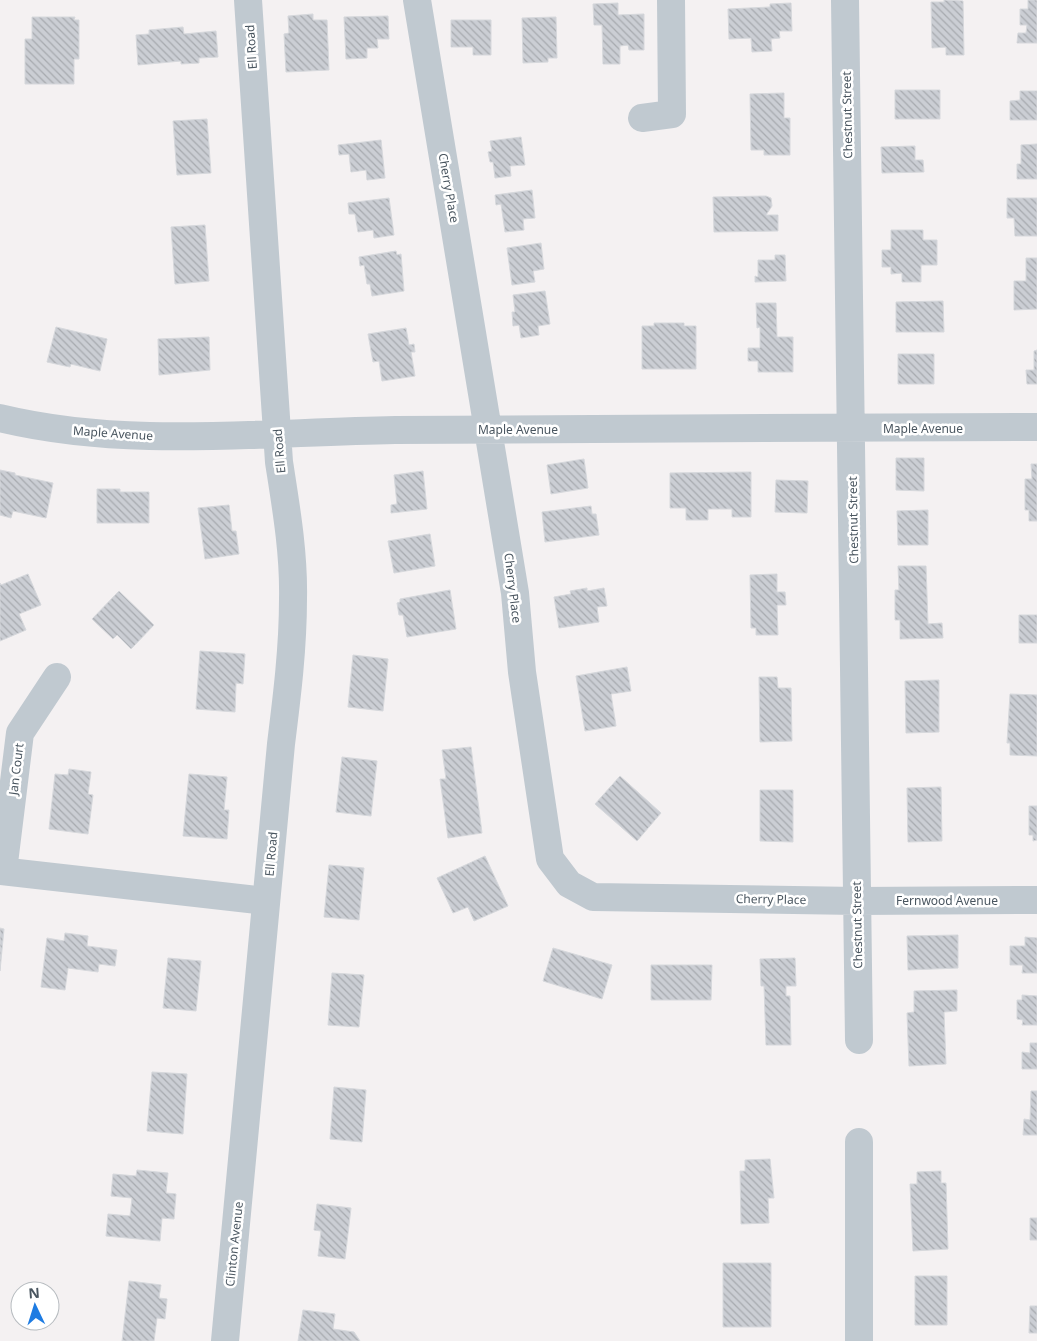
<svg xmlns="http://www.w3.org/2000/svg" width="1037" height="1341" viewBox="0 0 1037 1341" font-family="'Noto Sans',sans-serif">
	<defs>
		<pattern id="building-back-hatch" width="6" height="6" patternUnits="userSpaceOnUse" patternTransform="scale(1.25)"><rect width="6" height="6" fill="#cbced4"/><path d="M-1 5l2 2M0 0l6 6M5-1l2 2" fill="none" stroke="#a7aaaf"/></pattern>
	</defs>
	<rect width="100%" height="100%" fill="#f4f1f2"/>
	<!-- building -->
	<path fill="url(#building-back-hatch)" stroke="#d6d8dc" d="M944 0 963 1 964 55H946V47L932 48 931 2H944Z
		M1028 0H1037V43H1017L1018 33H1026L1027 25H1020V9H1028Z
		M618 3V15L644 14V50H629L628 45 620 46V64H603L602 25H594L593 4Z
		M791 3 792 31H779L780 38 771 39 772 51 752 52 751 38 729 39 728 9 770 7V4Z
		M313 14V20H327L329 70 286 72 284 34 289 33 288 16Z
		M388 16 389 39H377L378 48H367V58L346 59 344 17Z
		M32 17H75L74 20H79V59H74V84H25V39H32Z
		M556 17 557 58H548V62L523 63 522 18Z
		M451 20H491V55H473V47H451Z
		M183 27 184 34 216 31 218 57 199 58V63L181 64V61L138 65 136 35 149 34V30Z
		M895 90H940V119H895Z
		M1020 91H1037V120H1010V101L1020 100Z
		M784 93V118H790V155H764V150H751L750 94Z
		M207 119 211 173 177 175 173 121Z
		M521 137 525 165 510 166 511 176 495 178 493 162H490L488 152 492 151 490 141Z
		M381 140 385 178 367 180 366 170 351 172 349 154 339 155 338 145Z
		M1037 144V179H1017V164H1021V145Z
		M915 146V160H923L924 172 882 173 881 147Z
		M532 190 535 218 523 219 524 230 505 232 501 204 496 205 495 195Z
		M766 196 771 198 772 206 766 215H778V231L714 232 713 197Z
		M389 198 394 235 374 238 373 230 358 232 355 214H349L348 203Z
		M1007 198H1037V236H1015L1014 218H1007Z
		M205 225 209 281 175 284 171 227Z
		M891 230H923V240H937V265H921V282H902V273L891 274V267H882V250H891Z
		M541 243 544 269 533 271 535 282 512 285 507 248Z
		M396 251 397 255 401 254 404 291 372 296 370 284H367L364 265 360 266 359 257Z
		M775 255H785L786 281 755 282V276L758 277V260H775Z
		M1026 258H1037V309L1014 310V281H1026Z
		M545 291 550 324 538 326 539 335 521 338 519 325 513 326 512 312H515L513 295Z
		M943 301 944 332H896V302Z
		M756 303H776L777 337H793V372H758V361H748V348H760V327L757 328Z
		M654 323H684V326H696V369H642V326H654Z
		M56 327 107 339 100 371 71 364 70 367 47 362Z
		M406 328 409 345 414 344 415 352H411L415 376 382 381 379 361 373 362 368 334Z
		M209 337 210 370 159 375 158 339Z
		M1037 350V384H1027L1026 370H1034V351Z
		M898 354H934V384H898Z
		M896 458H924V491L896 490Z
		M584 459 588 488 551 494 547 465Z
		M1031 464H1037V521H1029V510H1025V479H1032Z
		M0 470 15 473V475L53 483 46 518 13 511 11 518 0 515Z
		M423 471 427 509 391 513V505L397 504 394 475Z
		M751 472V517H732V509H708V520H686V508H670V473Z
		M776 480 808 481 807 513 775 512Z
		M97 489H120V492H149V523H97Z
		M229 505 232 531H236L239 554 205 559 198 508Z
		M591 506 592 514H596L599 535 545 542 542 512Z
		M928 510V545H898L897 511Z
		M430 534 435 566 394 573 388 541Z
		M898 566H926L928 624 942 623 943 638 900 639V620H895V590H899Z
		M28 574 41 605 19 614 26 630 0 641V583L1 585Z
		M777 574V592H785L786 605H777L778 635H756V628H751L750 575Z
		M587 588V591L604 588 607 606 597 607 599 622 559 628 554 597 571 594 570 591Z
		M450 590 456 629 407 637 403 615H399L397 603 400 602V599Z
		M119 591 154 625 131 649 117 635 113 639 92 619Z
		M1019 615H1037V643H1019Z
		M200 651 245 654 243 684 236 683 235 712 196 709Z
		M353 655 388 659 383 711 348 707Z
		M627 667 631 691 611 694 616 726 585 731 576 676Z
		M759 677H777L778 688H791L792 741 760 742Z
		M939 680V732L906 733 905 681Z
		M1010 694 1037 695V756L1010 755V743H1007Z
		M471 747 482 833 448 838 440 779H446L442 750Z
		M342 757 377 761 371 816 336 812Z
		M69 769 91 772 88 794 93 795 88 834 49 829 55 774 68 775Z
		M189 774 227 777 224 810H229L227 839 183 836Z
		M620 776 661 813 637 841 595 804Z
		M941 787 942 841 908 842 907 788Z
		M760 790H793V842L760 841Z
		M1029 806H1037V840L1033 841V835H1029Z
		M485 856 508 906 474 921 468 907 453 913 437 878Z
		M329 865 364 868 359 920 324 917Z
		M0 928 4 929 0 971Z
		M65 933 88 936 87 946 117 950 115 966 99 964 98 972 68 968 65 990 41 987 47 938 64 941Z
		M958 935V968L908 970 907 936Z
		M1025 937 1037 938V973H1022L1023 965H1010V946H1025Z
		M553 948 612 965 602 999 543 981Z
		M168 958 201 961 196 1011 163 1008Z
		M795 958 796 986H786V996H790L791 1045H766L764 986H761L760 959Z
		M651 965H712L711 1000H651Z
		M332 973 364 975 359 1027 328 1025Z
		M957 990V1011L944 1012 946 1064 909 1066 907 1013 914 1012V991Z
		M1022 995 1037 996V1025H1022L1023 1020 1017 1019V1000H1022Z
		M1030 1043H1037V1069H1022V1052L1030 1053Z
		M152 1072 187 1074 183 1134 147 1131Z
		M334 1087 366 1090 362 1142 330 1139Z
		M1031 1091H1037V1135H1023L1024 1119 1030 1120Z
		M770 1159 774 1198H768L769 1223 741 1224 740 1171H745V1160Z
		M137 1170 168 1173 166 1193 176 1194 174 1219 162 1218 160 1241 106 1236 108 1214 130 1216 132 1198 111 1196 113 1174 136 1176Z
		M941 1171V1183H946L948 1249 913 1251 910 1184H917V1172Z
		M317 1204 351 1208 345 1259 318 1256 321 1231 314 1230Z
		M1030 1218H1037V1240H1030Z
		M723 1263H771V1327H723Z
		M915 1276H947V1325H915Z
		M129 1281 161 1285 159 1298 167 1299 165 1319 157 1318 154 1341H122Z
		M1030 1306H1037V1333H1029Z
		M303 1310 335 1314 333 1329 354 1332 360 1341H298Z"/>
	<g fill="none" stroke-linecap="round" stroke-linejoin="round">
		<!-- minor -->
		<path stroke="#c0c9d0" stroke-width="28" d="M417 0 515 593 522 672 550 859 569 884 593 897 857 901 1037 900
			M845 0 859 1040
			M642 118 672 114 671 0
			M0 418C129 449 263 432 395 430 609 428 823 428 1037 427
			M0 871 266 901
			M3 871 20 733 57 677
			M225 1341 281 744C287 696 293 648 293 599 294 553 286 507 279 462L248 0
			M859 1341V1142"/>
	</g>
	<g text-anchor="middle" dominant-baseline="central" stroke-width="5" stroke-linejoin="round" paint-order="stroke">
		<!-- street labels -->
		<g font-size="12" fill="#49555f" stroke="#fff">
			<text transform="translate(251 47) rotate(-94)">Ell Road</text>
			<text transform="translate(847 115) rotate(-91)">Chestnut Street</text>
			<text transform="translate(449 188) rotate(80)">Cherry Place</text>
			<text x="923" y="428">Maple Avenue</text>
			<text x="518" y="429">Maple Avenue</text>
			<text transform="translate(113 433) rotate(4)">Maple Avenue</text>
			<text transform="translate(279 451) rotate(-95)">Ell Road</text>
			<text transform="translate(853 520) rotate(-91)">Chestnut Street</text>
			<text transform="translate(513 588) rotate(83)">Cherry Place</text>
			<text transform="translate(16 769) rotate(-83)">Jan Court</text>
			<text transform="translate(271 854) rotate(-85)">Ell Road</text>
			<text transform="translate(771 899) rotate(1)">Cherry Place</text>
			<text x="947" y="900">Fernwood Avenue</text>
			<text transform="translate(857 925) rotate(-91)">Chestnut Street</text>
			<text transform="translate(234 1244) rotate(-84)">Clinton Avenue</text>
		</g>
	</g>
	<!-- north arrow -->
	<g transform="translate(35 1306) rotate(356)"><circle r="24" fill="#ffffff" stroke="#b6bbbf"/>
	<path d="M0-4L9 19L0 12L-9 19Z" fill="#1d7be2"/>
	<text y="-8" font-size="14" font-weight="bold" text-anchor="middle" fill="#49555f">N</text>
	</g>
</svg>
